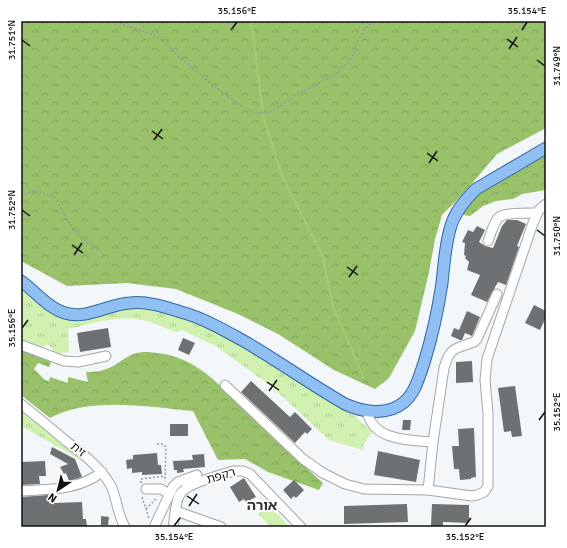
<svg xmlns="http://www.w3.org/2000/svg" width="567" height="548" viewBox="0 0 567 548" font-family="Signika,'Noto Sans Hebrew',sans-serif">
	<defs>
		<pattern id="grass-tufts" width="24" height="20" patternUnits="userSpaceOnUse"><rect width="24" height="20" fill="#d1f1b0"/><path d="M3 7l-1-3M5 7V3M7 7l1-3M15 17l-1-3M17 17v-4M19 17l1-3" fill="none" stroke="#b2ce96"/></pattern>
		<pattern id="forest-crowns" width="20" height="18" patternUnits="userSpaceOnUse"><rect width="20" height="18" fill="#98c16a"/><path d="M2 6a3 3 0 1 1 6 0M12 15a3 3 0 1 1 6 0" fill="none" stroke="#82a55b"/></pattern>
	</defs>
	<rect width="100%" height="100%" fill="#f3f7fa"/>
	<!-- grass -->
	<path fill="url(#grass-tufts)" d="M21 287 46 308 110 311 127 309 148 310 191 320 218 331 246 347 355 416 372 432 364 444 363 450 329 440 272 387 217 347 182 330 176 332C167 329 159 325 150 322 123 313 94 323 68 329L69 352 56 354 48 344 41 348 21 341Z
		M21 411 72 450 83 461 21 426Z
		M267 504 290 527H271L258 514Z"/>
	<!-- forest -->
	<path fill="url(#forest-crowns)" d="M21 21H546V128L497 154 463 194 442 215 435 239 429 272 415 331 389 378 375 389 334 370 278 334 238 314 176 289 127 283 67 286 21 261Z
		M546 150V190L522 194 513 199 496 201 483 206 470 216 459 214 478 195Z
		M21 349 33 352 40 358 44 357 51 363 49 367 38 363 34 369 45 380 49 381 50 377 68 383V377L88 382 86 372C96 372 104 371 113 366 123 360 130 353 143 352 156 352 169 354 181 359 209 370 231 397 252 417 275 440 299 461 323 483L319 490 268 472 245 459 218 460 193 411C150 407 90 396 50 418L21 395Z"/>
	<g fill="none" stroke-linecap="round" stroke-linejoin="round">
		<!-- stream -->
		<path stroke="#a1ca73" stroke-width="2.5" d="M251 21 264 119 282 176 322 254 333 306 363 377"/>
	</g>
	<!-- building -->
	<path fill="#6e7174" d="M507 220H517L526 224 517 246 519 247 506 285 498 282 487 302 471 295 480 275 467 270 469 262 465 258 466 256 464 255 465 243 462 242 468 230 473 232 477 226 485 230 479 242 485 246 493 248 502 226Z
		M534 305 546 311V317L540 330 525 323Z
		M467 311 480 317 472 336 465 333 462 340H460L451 336 454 328 459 330Z
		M108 328 111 347 80 352 77 333Z
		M183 338 195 343 189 355 178 350Z
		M472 361 473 382 456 383V362Z
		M251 381 290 417 295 412 312 429 307 434 305 432 295 443 241 392Z
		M515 386 522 436 512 437 511 431 504 432 498 388Z
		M403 420H411L410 430H402Z
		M170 424H188V436H170Z
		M474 428 476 477 471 478V479L460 480 459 469H454L452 446H459L458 429Z
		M52 447 75 459 82 477 69 481 66 473 64 474 60 467 68 464 50 454Z
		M378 451 420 460 416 482 374 475Z
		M157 453 158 465H161L162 474 142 475V472L132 473V468L127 469 126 460 133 459V455Z
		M204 454 205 467 183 469 184 472 177 473V470H174L173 461 193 460 192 455Z
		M45 461 46 476H39L40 484 21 485V462Z
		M244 478 256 497 246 502 244 499 239 502 230 487Z
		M294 480 304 490 296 498 294 496 291 499 283 490Z
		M48 495V500H54V503L82 502 83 519H86L87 526H84V527H21V497Z
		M407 504 408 522 344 524V506Z
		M432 504 469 505V523L443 522V526H431Z
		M101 516 109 517 108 525H101Z"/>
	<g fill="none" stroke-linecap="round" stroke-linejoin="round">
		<defs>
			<path id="minor" d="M488 241C491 234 493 224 498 218 504 212 529 213 538 213
				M21 345 64 361 78 362 106 356
				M225 385 303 459 323 473 345 484 364 489 428 490 472 496 477 495 484 492 488 486V413L485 380 487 359 533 223 539 210 546 204
				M21 404C36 416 51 428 66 441 82 453 99 466 110 484 117 497 117 514 125 527
				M367 411C373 441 408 440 433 442
				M146 489H161L169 494
				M428 490 433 442 444 368C450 347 455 349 474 342L477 339 497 294
				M21 491C50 489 77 491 102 472
				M176 511 221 527
				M154 527 173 487 178 482 197 475
				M173 527C175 517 175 505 179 496 185 483 219 476 233 471H243L250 474 301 527"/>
			<path id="major" d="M21 281C35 291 48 308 65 313 86 320 109 304 130 303 147 301 165 307 181 312 203 318 222 329 242 340 277 360 310 384 345 404 362 412 387 416 403 403 415 394 419 377 424 363 432 337 438 310 442 283 444 265 445 247 450 229 454 213 464 201 476 189L546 148"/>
		</defs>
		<!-- minor casing -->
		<use href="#minor" stroke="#a3a6a9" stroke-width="11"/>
		<!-- major casing -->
		<use href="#major" stroke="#31669f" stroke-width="13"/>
		<!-- path -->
		<path stroke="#97999c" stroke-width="1.5" stroke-dasharray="2 2" stroke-linecap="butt" d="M112 21 152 34 161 39 179 57 214 86 243 107 256 113 271 112 296 95 336 74 350 60 355 51 357 42 365 29 374 21
			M21 196 35 190 55 197C67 219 76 239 100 250
			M157 444H163L166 447 165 481
			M141 483V479L165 476
			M142 497 149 518
			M146 509 157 498"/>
		<!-- minor -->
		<use href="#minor" stroke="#fff" stroke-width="9"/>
		<!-- major -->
		<use href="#major" stroke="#8fbff3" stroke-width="11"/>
	</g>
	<!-- ticks -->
	<path fill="none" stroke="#0f1011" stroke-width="1.5" d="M231 30 237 22M522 30 527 22M507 39 518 47M22 40 30 46M509 49 517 37M537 60 545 66M152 131 163 139M154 140 162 129M427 153 438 161M429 163 437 151M22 210 30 216M537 230 545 236M72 245 83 253M74 255 82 243M347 267 358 275M349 277 357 266M22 328 28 320M267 382 279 390M269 391 277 380M539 420 545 412M187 496 199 504M189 506 197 494M174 526 180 518M465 526 471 518"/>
	<g text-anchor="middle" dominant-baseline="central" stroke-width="3.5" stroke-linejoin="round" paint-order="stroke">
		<!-- street labels -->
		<g font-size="12" fill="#0f1011" stroke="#fff">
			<text transform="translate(78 450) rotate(39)">זית</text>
			<text transform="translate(221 476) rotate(-16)">רקפת</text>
		</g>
		<!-- quarter labels -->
		<g font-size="14" font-weight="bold" fill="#313336" stroke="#fff">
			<text x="262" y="505">אורה</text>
		</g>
	</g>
	<!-- border -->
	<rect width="567" height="548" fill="none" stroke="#ffffff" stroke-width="44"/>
	<!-- north arrow -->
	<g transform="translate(58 490) rotate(215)" stroke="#ffffff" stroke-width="3" paint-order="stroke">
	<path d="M0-3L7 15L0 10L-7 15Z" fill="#0f1011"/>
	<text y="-6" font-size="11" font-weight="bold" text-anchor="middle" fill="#0f1011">N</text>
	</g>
	<rect x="22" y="22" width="523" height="504" fill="none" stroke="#0f1011" stroke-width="1.5"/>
	<g font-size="10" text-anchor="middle" fill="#0f1011">
		<text x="237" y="14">35.156°E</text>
		<text x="527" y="14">35.154°E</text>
		<text transform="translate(11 40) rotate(-90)" y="4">31.751°N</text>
		<text transform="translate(556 66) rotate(-90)" y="4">31.749°N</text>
		<text transform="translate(11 210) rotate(-90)" y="4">31.752°N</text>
		<text transform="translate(556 236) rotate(-90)" y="4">31.750°N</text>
		<text transform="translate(11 328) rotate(-90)" y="4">35.156°E</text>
		<text transform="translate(556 412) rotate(-90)" y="4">35.152°E</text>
		<text x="174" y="540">35.154°E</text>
		<text x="465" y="540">35.152°E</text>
	</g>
</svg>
